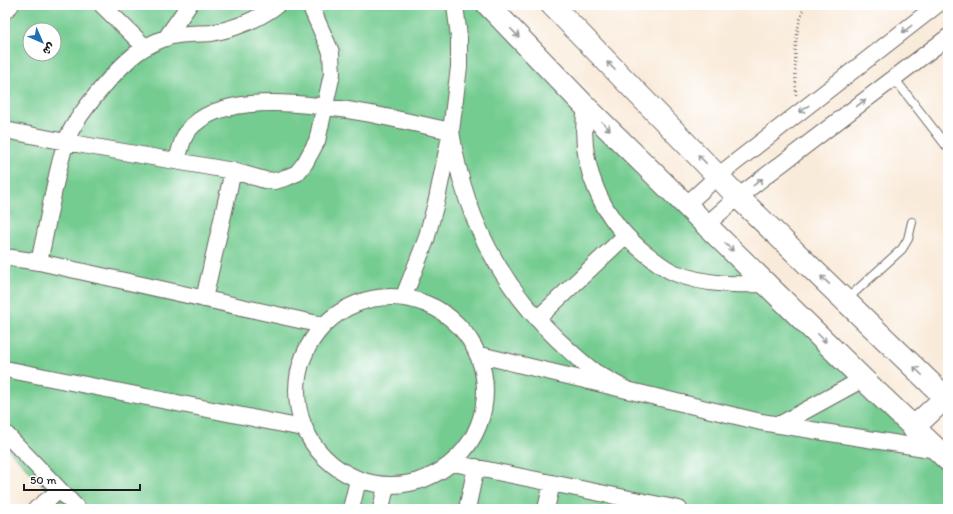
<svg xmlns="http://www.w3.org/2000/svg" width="953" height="514" viewBox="0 0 953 514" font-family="Itim,'Playpen Sans Arabic',sans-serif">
	<rect width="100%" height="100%" fill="#fff"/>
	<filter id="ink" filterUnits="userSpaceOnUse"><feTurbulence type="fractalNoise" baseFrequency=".025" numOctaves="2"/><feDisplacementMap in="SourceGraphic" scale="8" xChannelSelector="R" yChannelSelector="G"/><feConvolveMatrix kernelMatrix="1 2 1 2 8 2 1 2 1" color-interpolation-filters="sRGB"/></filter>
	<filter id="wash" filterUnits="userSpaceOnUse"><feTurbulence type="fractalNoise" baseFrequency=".012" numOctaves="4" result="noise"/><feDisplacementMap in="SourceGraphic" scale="16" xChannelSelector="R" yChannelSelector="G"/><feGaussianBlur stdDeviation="0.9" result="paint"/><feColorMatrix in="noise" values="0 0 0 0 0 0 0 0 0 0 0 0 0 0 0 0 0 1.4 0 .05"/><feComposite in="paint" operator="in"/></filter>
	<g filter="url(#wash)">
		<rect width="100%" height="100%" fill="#f9ebda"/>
		<!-- green -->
		<path fill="#75cc91" stroke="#487456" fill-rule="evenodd" d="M13 5H486L948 465V509H66L5 446V12ZM30 30H54V54H30Z"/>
	</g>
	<g filter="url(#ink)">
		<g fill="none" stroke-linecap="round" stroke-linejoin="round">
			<defs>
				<path id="lane" d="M894 78 948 148
					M846 300 902 249 908 239 912 222"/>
				<path id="street" d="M102 5 145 47
					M5 11 11 5
					M166 38 189 5
					M586 107C577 165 602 221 649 256 657 262 665 269 675 273 705 285 736 285 768 284
					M5 130 66 142 233 171 265 180 275 181 288 177 297 173 305 163 317 141 332 74 331 52 310 5
					M177 161C180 151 181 141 187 132 230 74 391 119 451 131 463 213 498 283 558 340 570 351 582 363 595 372 605 378 616 384 627 390
					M687 204 719 175 937 5
					M706 225 738 197 948 37
					M5 257 39 262 322 325
					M39 262C48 223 54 182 65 144 73 118 117 68 138 52 148 45 157 41 168 37 182 33 197 34 211 33 235 29 257 20 277 5
					M404 296 426 240 437 199 451 131 459 67V37L455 5
					M297 391a94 94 0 1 1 188 0a94 94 0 1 1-188 0Z
					M204 299 233 171
					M537 319 625 236
					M480 355 761 422 937 450
					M5 369 303 428
					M779 425 863 379
					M5 433 78 509
					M453 463 679 509
					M36 509 59 491
					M351 509 358 480
					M381 509 386 486
					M467 509 476 467
					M546 509 552 483"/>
				<path id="secondary" d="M488 5 586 107 863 379 948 460
					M552 5 738 197 948 400
					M913 428 945 398"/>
			</defs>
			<!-- lane casing -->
			<use href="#lane" stroke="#69645e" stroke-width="10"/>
			<!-- street casing -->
			<use href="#street" stroke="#69645e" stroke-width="18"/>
			<!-- secondary casing -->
			<use href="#secondary" stroke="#69645e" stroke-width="24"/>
			<!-- path -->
			<path stroke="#69645e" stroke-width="2.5" stroke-dasharray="1 3" stroke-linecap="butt" d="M796 95C795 66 793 32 805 5"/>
			<!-- lane -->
			<use href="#lane" stroke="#fff" stroke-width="8"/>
			<!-- street -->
			<use href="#street" stroke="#fff" stroke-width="16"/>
			<!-- secondary -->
			<use href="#secondary" stroke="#fff" stroke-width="22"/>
		</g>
		<!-- one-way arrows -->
		<defs><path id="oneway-shaft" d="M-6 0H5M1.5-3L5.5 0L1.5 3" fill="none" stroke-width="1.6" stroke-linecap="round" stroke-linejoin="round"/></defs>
		<g stroke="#999">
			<use href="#oneway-shaft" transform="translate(907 29) rotate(142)"/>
			<use href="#oneway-shaft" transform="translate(515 33) rotate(46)"/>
			<use href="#oneway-shaft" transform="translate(611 66) rotate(-134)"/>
			<use href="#oneway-shaft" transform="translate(861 103) rotate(-37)"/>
			<use href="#oneway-shaft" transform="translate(804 109) rotate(142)"/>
			<use href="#oneway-shaft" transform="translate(606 126) rotate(45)"/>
			<use href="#oneway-shaft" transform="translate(702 159) rotate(-134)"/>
			<use href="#oneway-shaft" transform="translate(758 182) rotate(-37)"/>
			<use href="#oneway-shaft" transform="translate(729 247) rotate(44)"/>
			<use href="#oneway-shaft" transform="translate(825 280) rotate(-136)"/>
			<use href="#oneway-shaft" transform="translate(822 338) rotate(45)"/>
			<use href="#oneway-shaft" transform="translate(918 371) rotate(-135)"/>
		</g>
	</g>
	<!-- margin -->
	<rect width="953" height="514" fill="none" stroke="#fff" stroke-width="20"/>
	<!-- north arrow -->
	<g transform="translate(42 42) rotate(135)"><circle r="19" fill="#ffffff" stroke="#a4a4a4"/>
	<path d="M0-3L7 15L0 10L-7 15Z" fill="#1f6fb2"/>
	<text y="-6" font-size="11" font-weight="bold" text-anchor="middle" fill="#1c1c1c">ش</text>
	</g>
	<!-- scale -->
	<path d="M24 484v6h116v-6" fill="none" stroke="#1c1c1c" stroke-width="2"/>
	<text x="30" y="484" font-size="12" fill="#1c1c1c" stroke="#ffffff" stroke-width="3" paint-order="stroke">50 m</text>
</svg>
